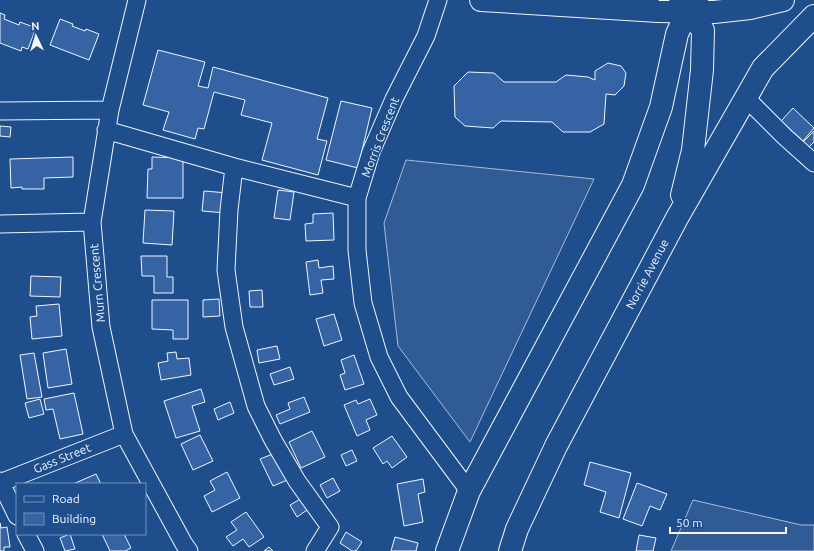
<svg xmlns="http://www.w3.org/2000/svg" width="814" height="551" viewBox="0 0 814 551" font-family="Ubuntu,sans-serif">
	<rect width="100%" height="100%" fill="#1f4e8c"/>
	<!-- built -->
	<path fill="#305b95" stroke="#a8bbd7" d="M406 160 594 179 470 442 398 346 384 223Z
		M693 500 801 525H814V551H671Z"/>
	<!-- building -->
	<path fill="#3563a3" stroke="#f2f6ff" d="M0 13 5 15 4 19 19 25 20 22 36 28 28 49 22 47 21 51 0 43Z
		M60 19 73 24 72 26 85 31 86 29 99 34 89 60 50 45Z
		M158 50 205 62 198 86 208 88 213 67 328 98 317 139 327 141 318 175 262 160 272 123 241 115 245 100 214 92 204 129 198 128 195 139 163 130 169 112 143 105Z
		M608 63 621 66 626 73 624 86 615 95 606 94 604 124 590 132H563L552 122 501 121 493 128 465 126 455 117 454 86 468 72 494 73 504 82H556L566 75 588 77 595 80V71Z
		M341 101 372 108 358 168 326 160Z
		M793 108 814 128 803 141 781 121Z
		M0 126 11 127 10 137 0 136Z
		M814 131V142L809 147 803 142Z
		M73 157V177L44 178V189H22V187L11 188 10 159Z
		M152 157 183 158V198H147L148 169H152Z
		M278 190 294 192 290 220 274 218Z
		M204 191 228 193 226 213 202 211Z
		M145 210 174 211 172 245 143 243Z
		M333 213 334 240 306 241 305 224 313 223V214Z
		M141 256H167V277H173V293H154V276H142Z
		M318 260 319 268 333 266 334 279 321 280 323 293 310 295 306 262Z
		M31 276 61 277 60 297 30 296Z
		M262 290 263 307H250L249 291Z
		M219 299 220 316 203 317V300Z
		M152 300H188V339H173V330L152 329Z
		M59 304 62 336 32 339 30 317 37 316 36 306Z
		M334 314 342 340 324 346 316 319Z
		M277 346 280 359 259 363 257 350Z
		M66 349 72 384 48 388 43 353Z
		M176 352 177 359 189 358 191 375 161 380 158 363 168 361 167 353Z
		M34 353 42 397 27 399 20 355Z
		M354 355 364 384 345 390 340 375 345 373 341 360Z
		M290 367 294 379 274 385 270 374Z
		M201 389 205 402 192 406 200 431 176 438 164 401Z
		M74 393 83 434 60 439 53 409 46 410 44 399Z
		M304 397 310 412 280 424 276 415 290 409 288 403Z
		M40 399 44 414 29 418 25 403Z
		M370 399 377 415 366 420 370 430 357 436 344 405 356 400 358 404Z
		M230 402 234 413 218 420 214 409Z
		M312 431 325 457 301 468 289 442Z
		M200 435 213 461 193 470 181 444Z
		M392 436 407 457 392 468 387 461 383 464 373 448Z
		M352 450 357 461 346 466 341 455Z
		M278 452 290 479 273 486 260 459Z
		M590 462 631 473 619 518 600 512 606 492 584 485Z
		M227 472 240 498 212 512 204 496 215 490 210 481Z
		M96 474 101 484H73Z
		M333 478 340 491 327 498 320 485Z
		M423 479 425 492 418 494 423 522 404 526 397 484Z
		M637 483 667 494 660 510 650 506 642 526 623 519Z
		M304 497 310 508 297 517 290 505Z
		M246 512 264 537 249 547 243 539 233 546 226 537 237 530 231 522Z
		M0 523 1 528 7 527 10 547H4V551H0Z
		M346 532 362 542 356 551H352L340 543Z
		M70 534 75 549 65 551 60 538Z
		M102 534H124L131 548 125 551H110Z
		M639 535 656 538 653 551H636Z
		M395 537 418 543 416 551H391Z
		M269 547 273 551H264Z"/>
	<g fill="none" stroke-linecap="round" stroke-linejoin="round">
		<defs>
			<path id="minor" d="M137 0 110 110 92 222 101 327 124 434 184 544 189 551
				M438 0 426 36 394 99 371 152 357 198V250L363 303 379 357 399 397 469 491
				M746 98 785 137 814 163
				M0 111 110 110
				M106 130 234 167 357 198
				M234 167 229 210 226 270 234 327 256 406 273 440 297 481 330 527 315 551
				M0 224 92 222
				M0 481 17 516
				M0 483 124 434
				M26 534 35 551"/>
			<path id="major" d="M481 0 658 11 714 12 750 8 783 0
				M680 3 703 30 702 70 693 150 682 195
				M447 551 469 491 633 185 661 107 677 34 687 12 697 0
				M510 551 517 529 556 446 677 218 763 68 814 16"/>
		</defs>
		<!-- minor casing -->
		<use href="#minor" stroke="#f2f6ff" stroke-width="19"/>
		<!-- major casing -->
		<use href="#major" stroke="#f2f6ff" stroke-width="24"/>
		<!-- minor -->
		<use href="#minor" stroke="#1f4e8c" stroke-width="17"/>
		<!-- major -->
		<use href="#major" stroke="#1f4e8c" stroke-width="22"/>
	</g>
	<g text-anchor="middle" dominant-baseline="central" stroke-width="3" stroke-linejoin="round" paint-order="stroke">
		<!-- street labels -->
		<g font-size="12" fill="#f2f6ff" stroke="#1f4e8c">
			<text transform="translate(380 137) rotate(-69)">Morris Crescent</text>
			<text transform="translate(647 274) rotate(-62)">Norrie Avenue</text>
			<text transform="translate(97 283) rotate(-95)">Murn Crescent</text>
			<text transform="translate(62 458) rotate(-22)">Gass Street</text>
		</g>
	</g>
	<!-- legend -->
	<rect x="16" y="483" width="130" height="52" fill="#1f4e8c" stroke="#7391ba"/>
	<rect x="24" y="496" width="20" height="6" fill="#1f4e8c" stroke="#7391ba"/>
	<text x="52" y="503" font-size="12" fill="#f2f6ff">Road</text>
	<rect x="24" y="513" width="20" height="12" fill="#3563a3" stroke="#7391ba"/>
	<text x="52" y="523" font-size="12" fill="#f2f6ff">Building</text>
	<!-- north arrow -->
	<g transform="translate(36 36) rotate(356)" stroke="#1f4e8c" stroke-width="3" paint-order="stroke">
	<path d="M0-3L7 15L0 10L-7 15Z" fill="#f2f6ff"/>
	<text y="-6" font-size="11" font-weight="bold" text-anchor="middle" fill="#f2f6ff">N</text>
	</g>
	<!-- scale -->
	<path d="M670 527v6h116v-6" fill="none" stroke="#f2f6ff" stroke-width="2"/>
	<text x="676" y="527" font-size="12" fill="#f2f6ff" stroke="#1f4e8c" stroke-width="3" paint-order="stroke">50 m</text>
</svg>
